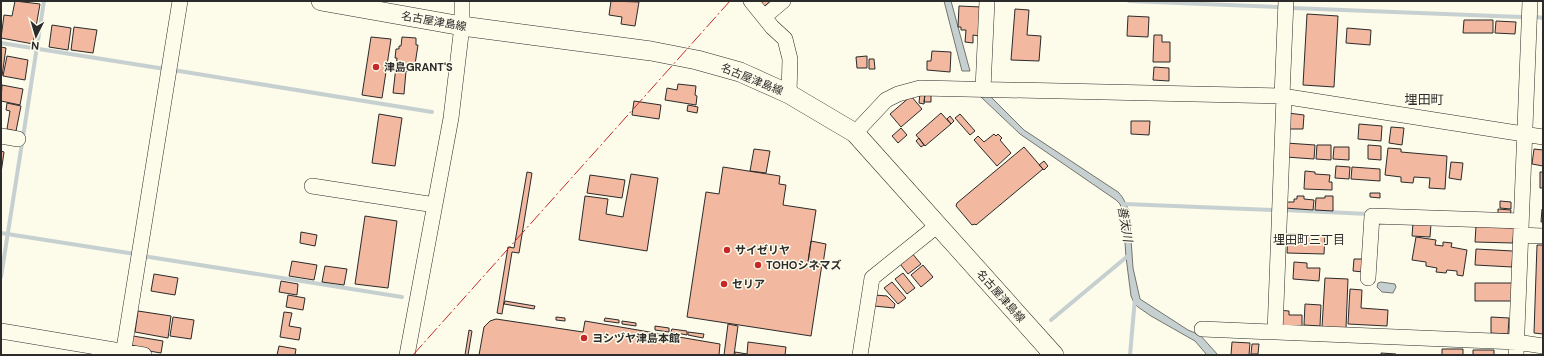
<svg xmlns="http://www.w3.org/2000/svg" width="1544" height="356" viewBox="0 0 1544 356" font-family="'DM Sans','Noto Sans JP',sans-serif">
	<rect width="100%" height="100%" fill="#fdfbea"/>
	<!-- water -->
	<path fill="#c7d0d0" stroke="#74746e" d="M944 1H951L970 71H962Z
		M990 96 1024 130 1118 192C1125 199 1124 202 1129 210L1133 268 1140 299 1188 330 1200 335 1218 355H1207L1195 341 1151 316 1138 307 1134 303 1131 296 1126 257 1123 214 1120 204 1116 200 1020 134 981 97Z
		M1381 282 1395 284 1396 287 1393 293 1382 292 1377 287 1378 283Z"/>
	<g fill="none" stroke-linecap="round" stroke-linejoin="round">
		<!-- stream -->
		<path stroke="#c7d0d0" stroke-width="4" d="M1129 1 1277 7
			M1292 8 1521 17
			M1537 17 1543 18
			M1 43 165 69
			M173 70 432 112
			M23 137 44 1
			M1125 204 1273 210
			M1285 210 1368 214
			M1 233 135 254
			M143 256 402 297
			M1 277 22 143
			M1051 320 1129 255
			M1130 355 1135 298"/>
	</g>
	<!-- building -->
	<path fill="#f2b8a0" stroke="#2b2b2b" d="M15 1 40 4 33 44 1 38 4 15 12 16Z
		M611 1 639 2 635 26 621 24 622 17 609 15Z
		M756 1H771L761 9Z
		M959 6 981 7 979 36 973 35V43L965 42 966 30H961V27H958Z
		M1015 9 1029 10 1027 35 1041 36 1039 61 1011 60Z
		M1307 14 1338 16 1334 87 1303 85Z
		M1128 16 1149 17 1148 37 1127 36Z
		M1464 20H1493V33H1463Z
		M1496 21 1516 22 1515 34 1495 33Z
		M52 25 71 28 68 50 49 47Z
		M74 27 97 30 93 53 71 50Z
		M1347 28 1371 30 1370 45 1346 43Z
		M1154 35H1162V42H1170V62H1153Z
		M371 37 391 39 382 98 362 95Z
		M402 37 416 38V45H418L414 71H406L404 94 393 93 397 58H395L396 49H399V46H401Z
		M1 47 6 48 2 76 1 75Z
		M932 51 951 52 950 72 927 70V61H931Z
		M7 56 28 60 25 80 3 76Z
		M867 56V68H857L856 57Z
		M869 59H874L875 69H869Z
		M1154 67 1169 68V81L1153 80Z
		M678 84 696 86 695 95 697 96 696 105 665 100 667 88 677 90Z
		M2 85 23 89 20 105 1 101Z
		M920 93H925L924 104 919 103Z
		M925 93 931 94V102H924Z
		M911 96 922 109 901 127 890 114Z
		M634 101 661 105 659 119 632 115Z
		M7 103 21 106 16 131 7 129 10 111 6 110Z
		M688 105 698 107 697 113 687 111Z
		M941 113 951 124 925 146 916 135Z
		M1288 113 1304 115 1303 129H1288Z
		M379 114 402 118 395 166 372 163Z
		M960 114 975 131 970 135 955 118Z
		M950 116 954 121 951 124 947 119Z
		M1131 121H1150L1149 135 1131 134Z
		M1359 124 1382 126 1381 141 1358 139Z
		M1391 127 1404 128 1402 145 1389 143Z
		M901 128 907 135 898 143 892 136Z
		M994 134 996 136 998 134 1002 138 1000 140 1011 153 997 166 974 140 978 136 984 142Z
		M919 138 924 145 921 147 916 141Z
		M1286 143 1315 145 1314 159 1286 157Z
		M1317 145H1331V160L1316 159Z
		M1368 145 1381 146V160L1368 159Z
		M1024 147 1043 169 976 225 975 224 972 225 956 206 957 203Z
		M1334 147H1349V160L1333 159Z
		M1388 148 1401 149V152L1447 156 1445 189 1429 188 1430 178 1414 177 1413 183 1401 182V177L1385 175Z
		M754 149 770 151 766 173 750 171Z
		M1534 149 1543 150V166L1532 164Z
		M1 151 4 152 1 173Z
		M1044 161 1048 166 1044 170 1039 165Z
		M1451 162 1463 163 1461 180 1449 178Z
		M1336 166 1350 167 1349 179 1335 178Z
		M723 167 780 176 779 184 786 185 783 205 816 210 808 262 822 264 811 336 687 317 706 192 719 194Z
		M1352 167 1380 169V181L1351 179Z
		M1305 171 1315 172V174L1330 175 1329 182H1332V190L1304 189Z
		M527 172 532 173 519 253 512 252 502 314 497 313 508 247 514 248Z
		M1540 172H1543V188H1540Z
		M631 174 658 178 647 251 579 240 585 196 608 199 606 214 623 217Z
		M590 175 625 180 622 198 587 193Z
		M1370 193H1380V198L1370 197Z
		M1297 196H1304V199L1314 200 1313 210 1285 208 1286 202H1294V199H1297Z
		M1325 196H1333V211L1315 210 1316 198H1325Z
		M1500 201 1511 202V209L1500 208Z
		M1498 209 1511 210 1510 218 1498 217Z
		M1542 209 1543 210V222H1541Z
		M365 216 397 221 388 288 355 284Z
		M1413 223 1431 224 1430 237 1412 236Z
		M1476 226 1514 228 1513 243 1475 242Z
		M301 232 317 235 315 246 300 243Z
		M1288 234 1325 235 1324 254 1287 253Z
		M1416 237 1436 240 1435 245 1443 246V242L1452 243 1451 247 1467 250 1463 276 1457 275V271L1447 270 1446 273 1436 272 1437 268 1426 266V262L1412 260Z
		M811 241 826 244 823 264 808 262Z
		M1537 245H1543V334L1534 333Z
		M1476 249 1513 251 1512 267 1475 265Z
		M911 252 921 264 908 274 900 264Z
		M1354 259H1365L1364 272 1353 271Z
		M292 261 317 265 314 280 289 276Z
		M1294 262 1307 263V268H1320L1319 281 1293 279Z
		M923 265 933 277 921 287 911 275Z
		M325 266 347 269 344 285 322 282Z
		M903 273 915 288 907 294 895 279Z
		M154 274 178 278 175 295 151 291Z
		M1325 278 1348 279 1346 328 1322 327Z
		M281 281 298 284 297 295 279 292Z
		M892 282 906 298 898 304 884 288Z
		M1475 283H1512V301H1475Z
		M1350 289 1362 290 1361 308 1388 310 1387 326 1348 324Z
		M288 295 305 298 303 310 286 307Z
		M875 295 887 296 895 304 894 308 874 306Z
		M505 301 535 306 534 309 504 304Z
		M1305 304 1321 305 1320 326 1304 325Z
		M1277 310 1289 311V315H1302V329L1276 327Z
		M138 311 171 316 168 338 135 332Z
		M284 312 292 313 289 326 301 328 299 340 280 337Z
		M173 317 194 320 191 339 170 336Z
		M556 317 565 318V321L556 320Z
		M1491 317 1509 318 1508 334 1491 333Z
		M605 318 619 320V323L604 321Z
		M496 319 583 332 585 321 720 344 719 355H479L484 327 490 321Z
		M622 321 636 323V326L622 324Z
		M728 324 738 326 734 355H724Z
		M655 326 669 328V332L655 330Z
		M672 329 687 331V335L671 332Z
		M469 330 472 331 468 355H465Z
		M688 332 704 334 703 338 688 335Z
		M133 336 163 341 161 353 131 348Z
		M748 342 786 347 785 355H735V352L747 354Z
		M1232 342 1250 343 1249 355H1231Z
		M1252 344H1259L1258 354H1251Z
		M279 346 296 349 295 355H277Z
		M1442 349H1463V355H1442Z
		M1473 350H1494V355H1473Z
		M1381 353 1396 354V355H1381Z"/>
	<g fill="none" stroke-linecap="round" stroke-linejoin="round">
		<defs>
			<path id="minor" d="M751 1 772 27 785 39 790 59 789 94
				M764 17 783 1
				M983 89 987 1
				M1282 96 1286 1
				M855 133 886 100 898 94 920 88 1282 96 1543 137
				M1 136 18 139
				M312 186 435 205
				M1521 235 1543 236
				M1368 278 1372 216 1521 221
				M1202 329 1517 342 1543 346
				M1 331 144 355
				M1275 332 1284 96
				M123 355 180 1
				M407 355 451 118 462 26V1
				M860 355 872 278 938 225
				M1516 355 1530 1"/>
			<path id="major" d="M321 1 462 26 651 51 697 60 740 72 789 94 855 133 1054 355"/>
		</defs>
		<!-- minor casing -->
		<use href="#minor" stroke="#2b2b2b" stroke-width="16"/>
		<!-- major casing -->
		<use href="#major" stroke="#2b2b2b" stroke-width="20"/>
		<!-- minor -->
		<use href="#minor" stroke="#fdfbea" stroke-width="15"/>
		<!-- major -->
		<use href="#major" stroke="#fdfbea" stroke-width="19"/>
		<!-- power -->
		<path stroke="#c62828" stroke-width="1" stroke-dasharray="14 3 2 3" stroke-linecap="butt" d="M413 355 730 1"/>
	</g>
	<!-- markers -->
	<g fill="#c62828" stroke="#fdfbea" stroke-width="1.5">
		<circle cx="376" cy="67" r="4"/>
		<circle cx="727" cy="250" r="4"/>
		<circle cx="758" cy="265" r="4"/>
		<circle cx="724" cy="284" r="4"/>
		<circle cx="584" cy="338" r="4"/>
	</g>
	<g text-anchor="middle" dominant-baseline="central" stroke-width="3" stroke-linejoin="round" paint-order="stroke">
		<!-- street labels -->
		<g font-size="11" fill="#2b2b2b" stroke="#fdfbea">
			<text transform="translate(434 21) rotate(10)">名古屋津島線</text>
			<text transform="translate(752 79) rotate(22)">名古屋津島線</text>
			<text transform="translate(1001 296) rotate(48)">名古屋津島線</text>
		</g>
		<!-- poi labels -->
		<g font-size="11" font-weight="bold" fill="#2b2b2b" stroke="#fdfbea" text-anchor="start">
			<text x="384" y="67">津島GRANT'S</text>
			<text x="735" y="250">サイゼリヤ</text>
			<text x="766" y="265">TOHOシネマズ</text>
			<text x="732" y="284">セリア</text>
			<text x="592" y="338">ヨシヅヤ津島本館</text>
		</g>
		<!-- water labels -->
		<g font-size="12" font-style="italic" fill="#2b2b2b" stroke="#fdfbea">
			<text transform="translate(1125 224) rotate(80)">善太川</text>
		</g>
		<!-- neighbourhood labels -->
		<g font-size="12" fill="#2b2b2b" stroke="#fdfbea">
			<text x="1309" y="240">埋田町三丁目</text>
		</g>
		<!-- quarter labels -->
		<g font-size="13" fill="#2b2b2b" stroke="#fdfbea">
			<text x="1424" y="99">埋田町</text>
		</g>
	</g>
	<!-- border -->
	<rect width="1544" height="356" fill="none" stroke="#2b2b2b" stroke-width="4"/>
	<!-- north arrow -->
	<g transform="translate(36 36) rotate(185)" stroke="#fdfbea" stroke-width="3" paint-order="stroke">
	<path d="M0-3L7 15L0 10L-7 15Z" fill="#2b2b2b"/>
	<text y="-6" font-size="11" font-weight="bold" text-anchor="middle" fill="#2b2b2b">N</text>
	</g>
</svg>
